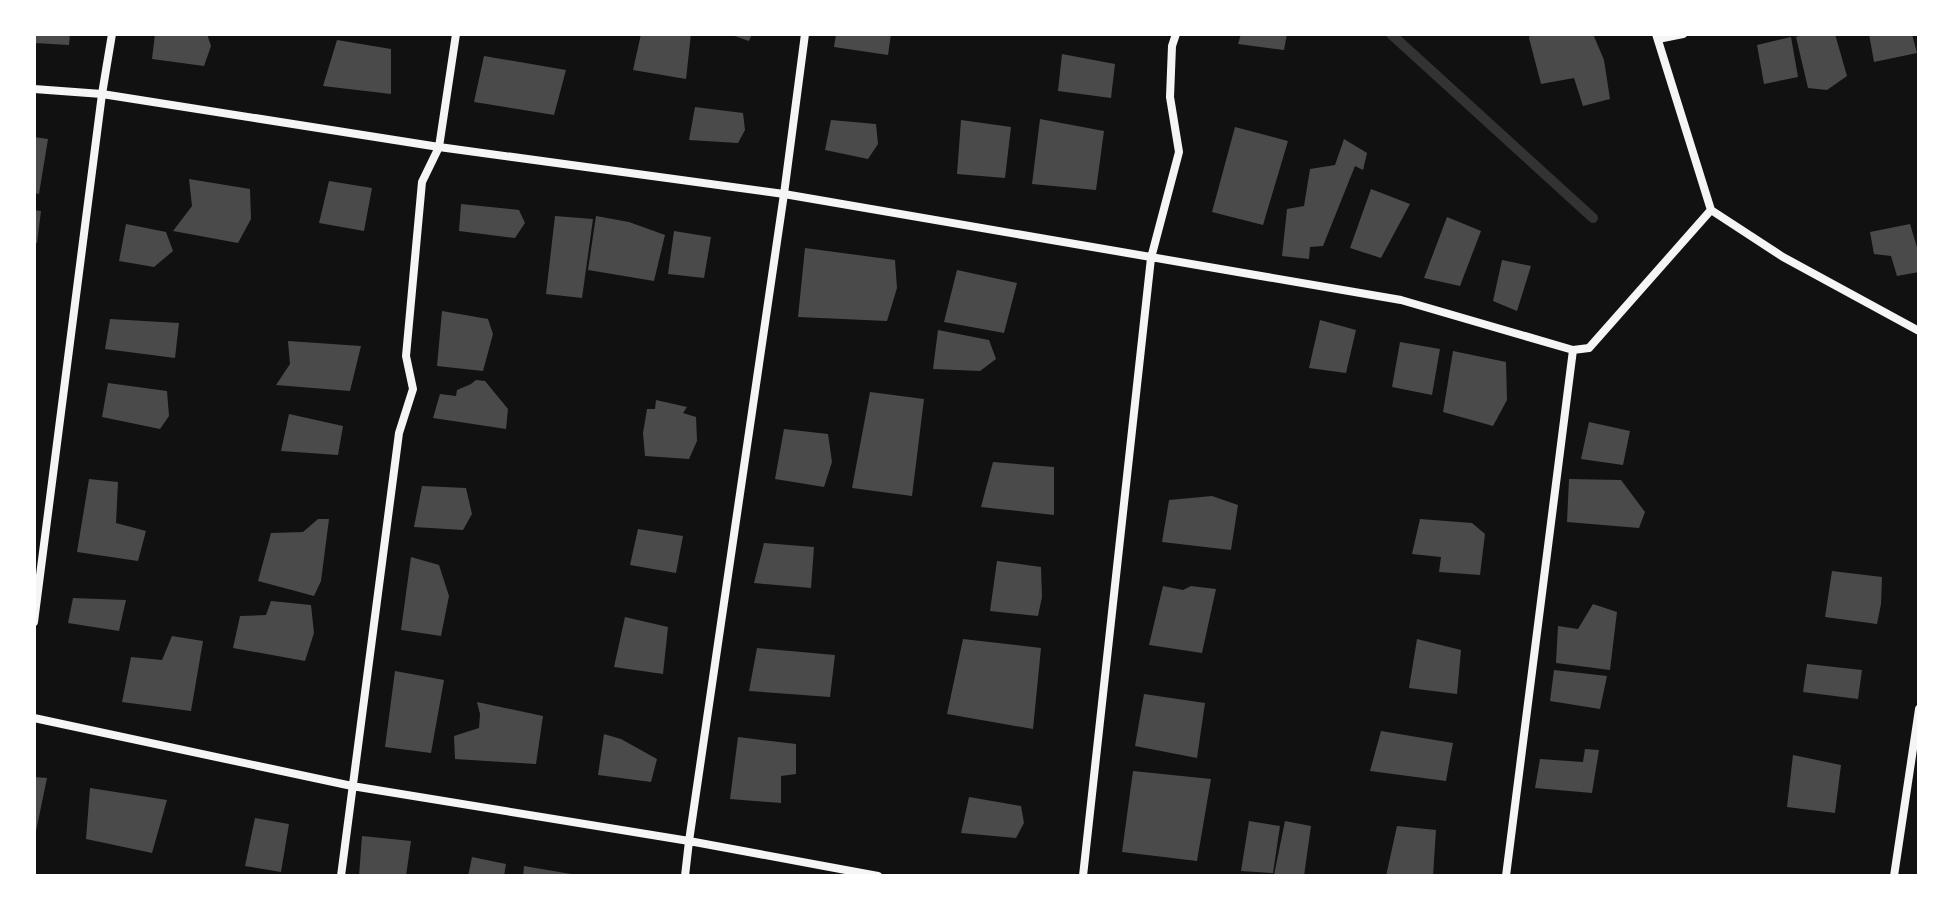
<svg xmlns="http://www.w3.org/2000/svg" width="1953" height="910" viewBox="0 0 1953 910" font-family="Overpass,sans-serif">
	<rect width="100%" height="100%" fill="#111"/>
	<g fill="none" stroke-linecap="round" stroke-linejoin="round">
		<!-- stream -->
		<path stroke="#333" stroke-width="10" d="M1391 34 1593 218"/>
	</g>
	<!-- building -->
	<path fill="#4a4a4a" d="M34 34H70L69 45 34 43Z
		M155 34H207L211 46 204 66 152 59Z
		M641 34H691L686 79 633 70Z
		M729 34H752L749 41Z
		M836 34H891L888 55 834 47Z
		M1241 34H1287L1284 50 1238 44Z
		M1530 34H1593L1604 60 1610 99 1583 106 1574 78 1541 84 1529 38Z
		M1806 34H1835L1847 76 1827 90 1808 88 1796 37Z
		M1869 34H1912L1917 53 1874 62Z
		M1791 37 1798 77 1764 84 1757 45Z
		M337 40 391 49V94L323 86Z
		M1062 54 1115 64 1111 98 1058 91Z
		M484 56 566 70 554 115 474 102Z
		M695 107 743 113 745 130 738 143 689 140Z
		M1040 119 1104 131 1096 190 1032 184Z
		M831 120 876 124 878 144 868 159 825 150Z
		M961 120 1011 127 1005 178 957 174Z
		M1235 127 1288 141 1263 225 1212 212Z
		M34 137 48 139 39 194 34 193Z
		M1344 139 1367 153 1363 170 1355 166 1323 246 1310 247 1309 259 1282 256 1287 209 1304 206 1310 169 1335 165Z
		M189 179 250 189 251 219 238 243 173 231 192 206Z
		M329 181 372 188 364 231 319 223Z
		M1371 189 1410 204 1381 258 1350 248Z
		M461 204 519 210 525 223 515 238 459 231Z
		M34 210 41 211 37 243 34 242Z
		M555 216 593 219 582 298 546 294Z
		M596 216 629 222 665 235 654 281 588 270Z
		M1447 217 1481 231 1460 286 1424 278Z
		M126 224 166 232 173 251 154 267 119 261Z
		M1910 224 1919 254V272L1897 276 1891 256 1874 254 1870 232Z
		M674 231 711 237 704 278 668 274Z
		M805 248 895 260 897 288 887 321 798 317Z
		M1502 260 1531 266 1517 311 1493 301Z
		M957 270 1017 283 1004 333 944 322Z
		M442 311 488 319 493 334 483 371 437 366Z
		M110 319 179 323 175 358 105 349Z
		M1320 320 1356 330 1346 373 1309 368Z
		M938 330 989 340 996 359 980 371 933 369Z
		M288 341 361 346 350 391 276 385 290 364Z
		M1400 342 1440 349 1432 395 1392 387Z
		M1453 351 1506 362 1507 400 1493 426 1443 412Z
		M476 380 485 381 508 409 506 429 433 418 440 394 456 396 457 390 471 384Z
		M108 383 167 391 169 416 160 429 102 417Z
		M870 392 924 399 912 496 852 488Z
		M656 400 687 407 683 413 696 417 697 441 689 459 645 456 643 433 647 409H655Z
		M289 414 343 426 338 455 281 451Z
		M1589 422 1630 431 1623 465 1581 459Z
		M784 429 828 434 832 462 824 487 775 479Z
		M993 462 1054 467V515L981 507Z
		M89 479 118 482 116 523 146 531 138 561 77 552Z
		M1569 479 1621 480 1645 512 1639 528 1567 522Z
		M422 486 466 488 472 514 463 530 414 527Z
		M1212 496 1238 505 1231 550 1162 542 1169 500Z
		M318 519H329L321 581 314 596 258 581 271 533 303 532Z
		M1420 519 1472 523 1485 534 1480 575 1439 572 1441 557 1412 554Z
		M638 529 683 536 676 573 630 565Z
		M764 543 814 547 811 588 754 583Z
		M411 557 439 565 449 596 441 636 401 630Z
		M997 561 1041 567 1042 597 1038 616 990 611Z
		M1832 571 1882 577 1881 604 1877 624 1825 617Z
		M1163 586 1183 590 1191 586 1216 589 1202 653 1149 645Z
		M73 598 126 600 119 631 68 623Z
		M271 601 311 605 314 633 305 661 233 648 240 616 266 615Z
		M1593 604 1617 612 1610 670 1556 663 1558 626 1578 629Z
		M625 617 668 627 663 674 614 667Z
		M172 636 203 641 191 711 122 702 131 657 162 660Z
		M963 639 1041 648 1033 729 947 714Z
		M1417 639 1461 650 1457 694 1409 688Z
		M757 648 835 655 830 697 749 691Z
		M1807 664 1862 670 1858 699 1803 692Z
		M1554 670 1607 676 1600 709 1550 701Z
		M395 671 444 680 431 753 385 747Z
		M1144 694 1205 703 1197 758 1135 746Z
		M477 702 543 716 536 764 455 759 454 736 479 728 480 714Z
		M1381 731 1453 743 1446 781 1370 771Z
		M604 734 621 739 657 759 651 782 598 775Z
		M738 737 796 744V774L781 776V803L730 799Z
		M1585 749 1599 750 1592 793 1535 788 1540 759 1583 762Z
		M1793 755 1841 765 1835 813 1787 807Z
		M1133 771 1211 779 1197 861 1122 852Z
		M34 777 47 778 35 836H34Z
		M90 788 167 800 152 853 86 839Z
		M969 797 1021 806 1024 823 1016 838 961 833Z
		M255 818 289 824 281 872 245 866Z
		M1249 821 1280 826 1273 873 1241 871Z
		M1285 821 1311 826 1304 876 1274 875Z
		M1397 826 1436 830 1433 876H1386Z
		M362 836 411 841 406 876H359Z
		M472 857 506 864 504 876H468Z
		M524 866 571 874V876H523Z"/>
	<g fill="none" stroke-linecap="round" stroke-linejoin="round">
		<!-- minor -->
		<path stroke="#f5f5f5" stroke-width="8" d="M1656 34 1711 210 1783 257 1919 331
			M1658 39 1683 34
			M34 89 102 94 439 147 784 194 1401 300 1573 350
			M34 622 102 94 112 34
			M34 718 352 786 689 841 878 876
			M341 876 399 433 413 389 406 356 422 182 439 147 456 34
			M685 876 689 841 784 194 805 34
			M1083 876 1151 258 1179 152 1170 97 1172 46 1176 34
			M1506 876 1573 350 1589 348 1711 210
			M1894 876 1919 709"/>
	</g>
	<!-- border -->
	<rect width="1953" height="910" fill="none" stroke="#ffffff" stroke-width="72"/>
</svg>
